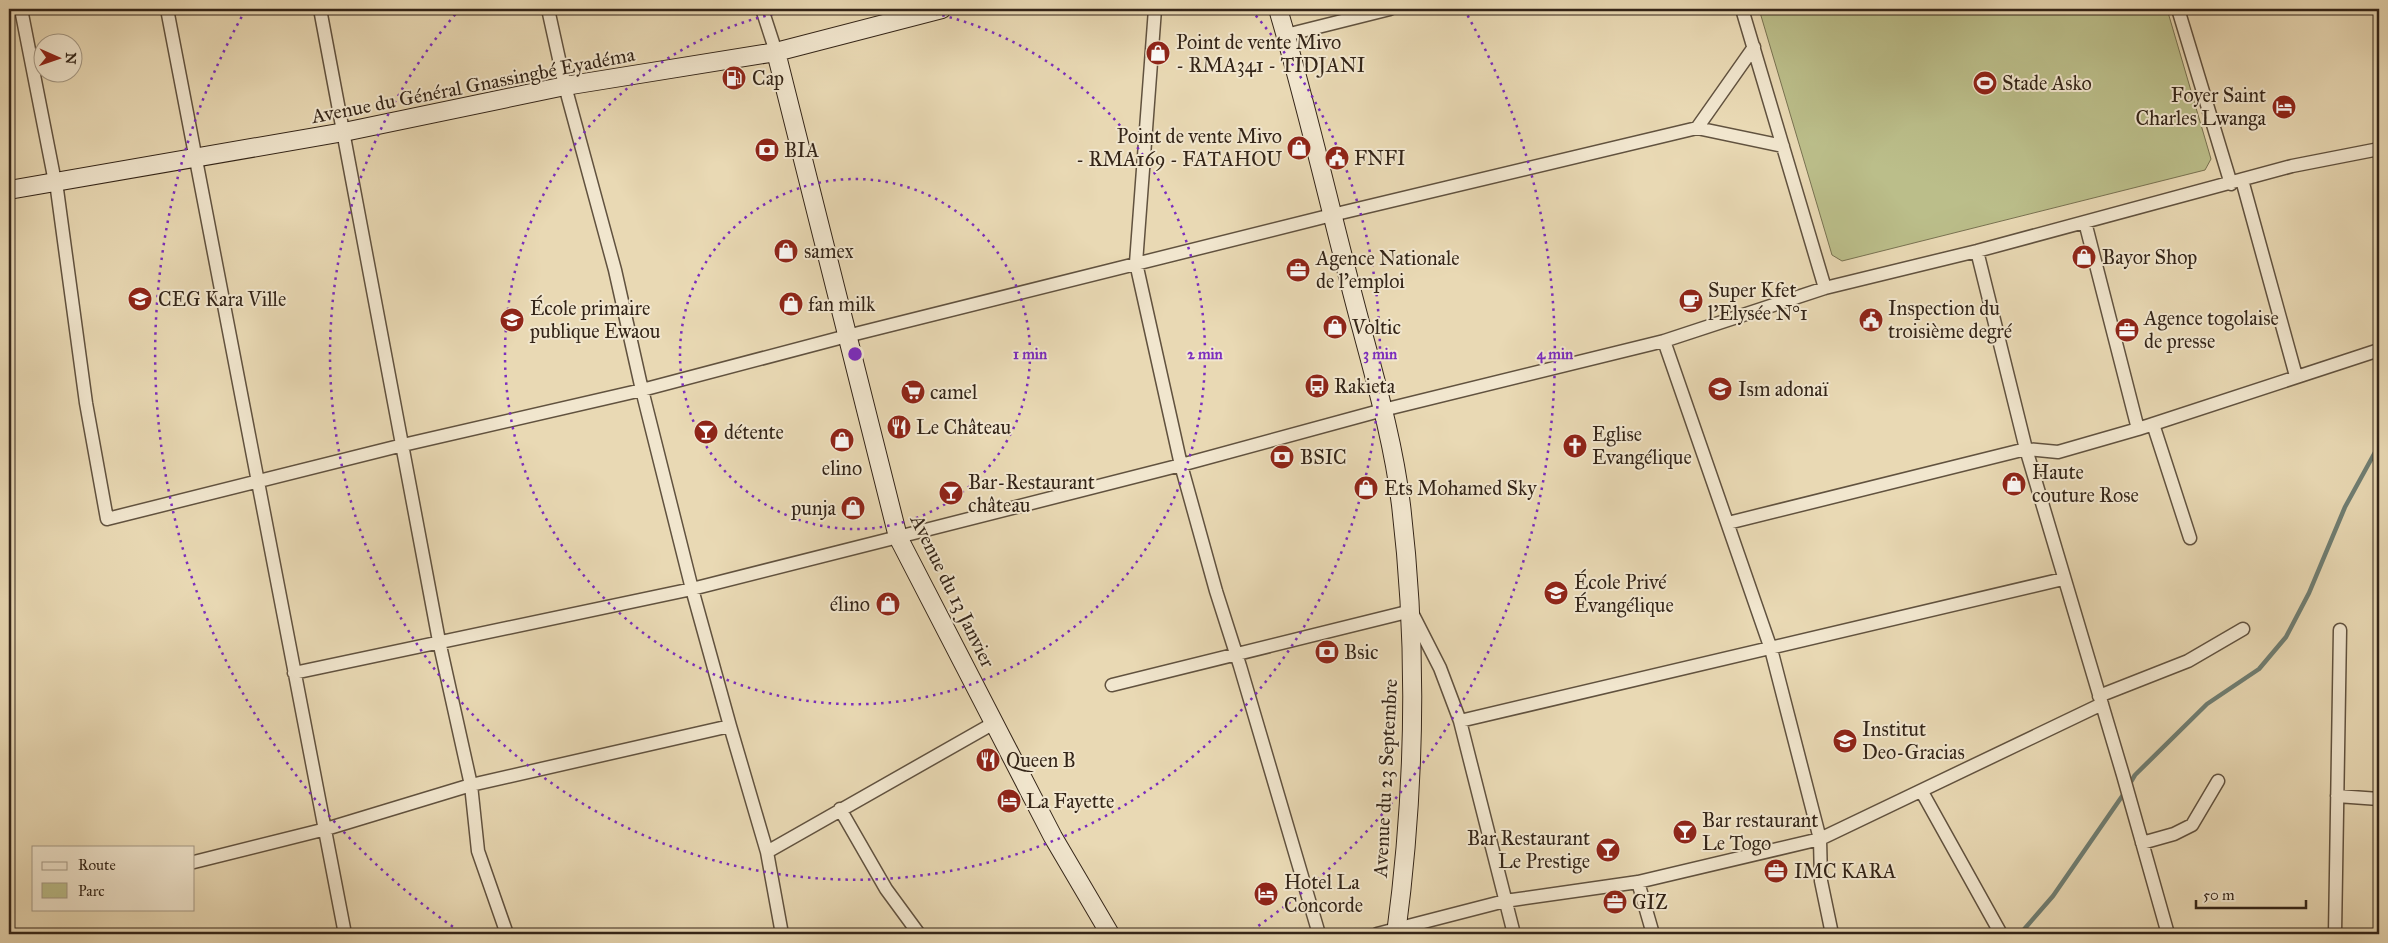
<svg xmlns="http://www.w3.org/2000/svg" width="2388" height="943" viewBox="0 0 2388 943" font-family="'IM FELL Great Primer',serif">
	<rect width="100%" height="100%" fill="#e9d9b4"/>
	<filter id="stains"><feTurbulence type="fractalNoise" baseFrequency=".004" numOctaves="4"/><feColorMatrix values="0 0 0 0 .2 0 0 0 0 .09 0 0 0 0 .02 0 0 0 .5 -.17"/></filter>
	<radialGradient id="worn" r=".72"><stop offset=".6" stop-color="#630" stop-opacity="0"/><stop offset="1" stop-color="#630" stop-opacity=".3"/></radialGradient>
	<!-- green -->
	<path fill="#bbbe8a" stroke="#787251" d="M1759 9H2167L2211 159 2205 170 1842 261 1832 255Z"/>
	<g fill="none" stroke-linecap="round" stroke-linejoin="round">
		<!-- stream -->
		<path stroke="#6f7e73" stroke-width="4.5" d="M2129 785 2135 775 2207 704 2259 669 2286 637 2309 593 2345 507 2379 445
			M2020 934 2053 896 2125 792"/>
		<defs>
			<path id="street" d="M21 9 55 182
				M167 9 345 934
				M320 9 439 641 471 785 478 851 507 934
				M548 9 565 86 615 270 642 390 692 589 730 726 767 852 782 934
				M762 9 776 52
				M1155 9 1136 263 1181 465 1216 591 1240 666 1319 934
				M1742 9 1825 288
				M2178 9 2231 184
				M1286 35 1390 9
				M1697 128 1754 47
				M2242 180 2296 376
				M56 182 86 403 107 519 403 445 642 390 847 336 1332 215 1697 128 1783 146
				M2085 222 2138 429
				M1977 251 2026 449 2123 775 2168 934
				M1664 341 1771 649 1820 839 1821 881 1832 934
				M2153 424 2190 538
				M1728 523 2026 449 2058 452 2138 429 2379 350
				M294 673 692 589 898 537 1181 465 1383 410 1664 341 1825 288 1977 251 2292 166 2379 149
				M1112 685 1411 611 1440 668 1460 721 1514 934
				M2099 696 2188 661 2243 629
				M1460 721 2063 579
				M1922 792 2001 934
				M2337 796 2379 799
				M840 809 886 889 919 934
				M2142 843 2174 834 2192 825 2218 781
				M767 852 994 723
				M194 862 326 829 471 785 730 726
				M1638 882 1653 934
				M1377 934 1505 901 1638 882 1820 839 2102 704
				M2335 934 2340 630"/>
			<path id="secondary" d="M1278 9C1305 99 1326 192 1350 284 1368 356 1392 430 1401 505 1418 647 1415 792 1396 934
				M776 52 898 537 1053 837 1110 934
				M9 190 344 132 565 86 776 52 942 9"/>
		</defs>
		<!-- street casing -->
		<use href="#street" stroke="#61523f" stroke-width="15"/>
		<!-- secondary casing -->
		<use href="#secondary" stroke="#342518" stroke-width="20"/>
		<!-- street -->
		<use href="#street" stroke="#f1e6ce" stroke-width="12"/>
		<!-- secondary -->
		<use href="#secondary" stroke="#f1e6ce" stroke-width="18"/>
	</g>
	<!-- distance rings -->
	<g fill="none" stroke="#7b2cbf" stroke-width="2.5" stroke-dasharray="2.5 5">
		<circle cx="855" cy="354" r="175"/>
		<path d="M913 9A350 350 0 1 1 797 9"/>
		<path d="M1251 10A525 525 0 1 1 459 10"/>
		<path d="M459 931A700 700 0 0 1 246 9M1464 9A700 700 0 0 1 1251 931"/>
	</g>
	<!-- icons -->
	<defs>
		<symbol id="shop-disc" viewBox="-11 -11 22 22"><circle r="9.5" fill="#8f2418" stroke="#f1e6ce"/><path d="M-5-2.5h2.3a2.7 3.5 0 0 1 5.4 0H5L5.5 6h-11ZM-1.5-2.5h3a1.5 2.3 0 0 0-3 0Z" fill="#fff"/></symbol>
		<symbol id="fuel-disc" viewBox="-11 -11 22 22"><circle r="9.5" fill="#8f2418" stroke="#f1e6ce"/><path d="M-5.5-6h7V0h2V4h1.3V-2.5L3-4.5l.8-.8L6-3V5H2.5V1h-1V6h-7ZM-4.2-4.7v3.2H.2V-4.7Z" fill="#fff"/></symbol>
		<symbol id="stadium-disc" viewBox="-11 -11 22 22"><circle r="9.5" fill="#8f2418" stroke="#f1e6ce"/><path d="M0-5a6.5 5 0 1 0 0 10a6.5 5 0 1 0 0-10ZM-3.5-1.8h7v3.6h-7Z" fill="#fff"/></symbol>
		<symbol id="hotel-disc" viewBox="-11 -11 22 22"><circle r="9.5" fill="#8f2418" stroke="#f1e6ce"/><path d="M-6-4.5h1.5V1H6V5H4.5V3h-9V5H-6ZM-4 0a1.8 1.8 0 1 1 3.6 0ZM.5 0V-2.5h3Q6-2.5 6 0Z" fill="#fff"/></symbol>
		<symbol id="bank-disc" viewBox="-11 -11 22 22"><circle r="9.5" fill="#8f2418" stroke="#f1e6ce"/><path d="M-6-4H6V4H-6ZM0-2.3a2.3 2.3 0 1 0 0 4.6a2.3 2.3 0 1 0 0-4.6Z" fill="#fff"/></symbol>
		<symbol id="civic-disc" viewBox="-11 -11 22 22"><circle r="9.5" fill="#8f2418" stroke="#f1e6ce"/><path d="M-.6-6.5H3V-4.5H.6V-3L4-1V1h2V6H-6V1h2V-1L-.6-3ZM-1.2 2.5V6h2.4V2.5Z" fill="#fff"/></symbol>
		<symbol id="office-disc" viewBox="-11 -11 22 22"><circle r="9.5" fill="#8f2418" stroke="#f1e6ce"/><path d="M-6-3h4V-5.5h4V-3h4V5H-6ZM-1-4.5V-3h2v-1.5ZM-6 0V1H6V0Z" fill="#fff"/></symbol>
		<symbol id="school-disc" viewBox="-11 -11 22 22"><circle r="9.5" fill="#8f2418" stroke="#f1e6ce"/><path d="M0-5L7-2L0 1L-7-2ZM-4 1L0 2.5L4 1V4Q0 6-4 4Z" fill="#fff"/></symbol>
		<symbol id="cafe-disc" viewBox="-11 -11 22 22"><circle r="9.5" fill="#8f2418" stroke="#f1e6ce"/><path d="M-5.5-4.5H6V0H3Q3 3.5 0 3.5H-2.5Q-5.5 3.5-5.5 0ZM3-3.2v2h1.7v-2ZM-6 4.5H4V6H-6Z" fill="#fff"/></symbol>
		<symbol id="bus-disc" viewBox="-11 -11 22 22"><circle r="9.5" fill="#8f2418" stroke="#f1e6ce"/><path d="M-5-6H5V4H4V6H2V4H-2V6H-4V4H-5ZM-3.5-4V0h7V-4ZM-3.5 1.2v1.5H-2V1.2ZM2 1.2v1.5H3.5V1.2Z" fill="#fff"/></symbol>
		<symbol id="university-disc" viewBox="-11 -11 22 22"><circle r="9.5" fill="#8f2418" stroke="#f1e6ce"/><path d="M0-5L7-2L0 1L-7-2ZM-4 1L0 2.5L4 1V4Q0 6-4 4Z" fill="#fff"/></symbol>
		<symbol id="supermarket-disc" viewBox="-11 -11 22 22"><circle r="9.5" fill="#8f2418" stroke="#f1e6ce"/><path d="M-6-5.5h2.5l.6 2H6L4.5 2H-2.5L-4.4-4H-6ZM-1.5 3.2a1.3 1.3 0 1 0 .1 0ZM3 3.2a1.3 1.3 0 1 0 .1 0Z" fill="#fff"/></symbol>
		<symbol id="restaurant-disc" viewBox="-11 -11 22 22"><circle r="9.5" fill="#8f2418" stroke="#f1e6ce"/><path d="M-5-6h1v4h1v-4h1v4h1v-4h1v5L-1.5 .5V6h-2V.5L-5-1ZM5-6V6H3V1.5H1.5Q1.5-4 5-6Z" fill="#fff"/></symbol>
		<symbol id="bar-disc" viewBox="-11 -11 22 22"><circle r="9.5" fill="#8f2418" stroke="#f1e6ce"/><path d="M-6-5H6L.8 .8V4.5H3.5V6h-7V4.5H-.8V.8Z" fill="#fff"/></symbol>
		<symbol id="church-disc" viewBox="-11 -11 22 22"><circle r="9.5" fill="#8f2418" stroke="#f1e6ce"/><path d="M-1.2-6h2.4v3.5h3.3v2.4h-3.3V6h-2.4V-.1h-3.3v-2.4h3.3Z" fill="#fff"/></symbol>
	</defs>
	<g fill-rule="evenodd">
		<use href="#shop-disc" x="1144" y="39" width="28" height="28"/>
		<use href="#fuel-disc" x="720" y="64" width="28" height="28"/>
		<use href="#stadium-disc" x="1971" y="69" width="28" height="28"/>
		<use href="#hotel-disc" x="2270" y="93" width="28" height="28"/>
		<use href="#shop-disc" x="1285" y="134" width="28" height="28"/>
		<use href="#bank-disc" x="753" y="136" width="28" height="28"/>
		<use href="#civic-disc" x="1323" y="144" width="28" height="28"/>
		<use href="#shop-disc" x="772" y="237" width="28" height="28"/>
		<use href="#shop-disc" x="2070" y="243" width="28" height="28"/>
		<use href="#office-disc" x="1284" y="256" width="28" height="28"/>
		<use href="#school-disc" x="126" y="285" width="28" height="28"/>
		<use href="#cafe-disc" x="1677" y="287" width="28" height="28"/>
		<use href="#shop-disc" x="777" y="290" width="28" height="28"/>
		<use href="#school-disc" x="498" y="306" width="28" height="28"/>
		<use href="#civic-disc" x="1857" y="306" width="28" height="28"/>
		<use href="#shop-disc" x="1321" y="313" width="28" height="28"/>
		<use href="#office-disc" x="2113" y="316" width="28" height="28"/>
		<use href="#bus-disc" x="1303" y="372" width="28" height="28"/>
		<use href="#university-disc" x="1706" y="375" width="28" height="28"/>
		<use href="#supermarket-disc" x="899" y="378" width="28" height="28"/>
		<use href="#restaurant-disc" x="885" y="413" width="28" height="28"/>
		<use href="#bar-disc" x="692" y="418" width="28" height="28"/>
		<use href="#shop-disc" x="828" y="426" width="28" height="28"/>
		<use href="#church-disc" x="1561" y="432" width="28" height="28"/>
		<use href="#bank-disc" x="1268" y="443" width="28" height="28"/>
		<use href="#shop-disc" x="2000" y="470" width="28" height="28"/>
		<use href="#shop-disc" x="1352" y="474" width="28" height="28"/>
		<use href="#bar-disc" x="937" y="479" width="28" height="28"/>
		<use href="#shop-disc" x="839" y="494" width="28" height="28"/>
		<use href="#school-disc" x="1542" y="579" width="28" height="28"/>
		<use href="#shop-disc" x="874" y="590" width="28" height="28"/>
		<use href="#bank-disc" x="1313" y="638" width="28" height="28"/>
		<use href="#school-disc" x="1831" y="727" width="28" height="28"/>
		<use href="#restaurant-disc" x="974" y="746" width="28" height="28"/>
		<use href="#hotel-disc" x="995" y="787" width="28" height="28"/>
		<use href="#bar-disc" x="1671" y="818" width="28" height="28"/>
		<use href="#bar-disc" x="1594" y="836" width="28" height="28"/>
		<use href="#office-disc" x="1762" y="857" width="28" height="28"/>
		<use href="#hotel-disc" x="1252" y="880" width="28" height="28"/>
		<use href="#office-disc" x="1601" y="888" width="28" height="28"/>
	</g>
	<g text-anchor="middle" dominant-baseline="central" stroke-width="4" stroke-linejoin="round" paint-order="stroke">
		<!-- poi labels -->
		<g font-size="20" fill="#342518" stroke="#f1e6ce" text-anchor="start">
			<text x="1176" y="42">Point de vente Mivo<tspan x="1176" dy="23">- RMA341 - TIDJANI</tspan></text>
			<text x="752" y="78">Cap</text>
			<text x="2002" y="83">Stade Asko</text>
			<text x="2266" y="95" text-anchor="end">Foyer Saint<tspan x="2266" dy="23">Charles Lwanga</tspan></text>
			<text x="1282" y="136" text-anchor="end">Point de vente Mivo<tspan x="1282" dy="23">- RMA169 - FATAHOU</tspan></text>
			<text x="784" y="150">BIA</text>
			<text x="1354" y="158">FNFI</text>
			<text x="804" y="251">samex</text>
			<text x="2102" y="257">Bayor Shop</text>
			<text x="1316" y="258">Agence Nationale<tspan x="1316" dy="23">de l'emploi</tspan></text>
			<text x="1708" y="290">Super Kfet<tspan x="1708" dy="23">l'Elysée N°1</tspan></text>
			<text x="158" y="299">CEG Kara Ville</text>
			<text x="808" y="304">fan milk</text>
			<text x="530" y="308">École primaire<tspan x="530" dy="23">publique Ewaou</tspan></text>
			<text x="1888" y="308">Inspection du<tspan x="1888" dy="23">troisième degré</tspan></text>
			<text x="2144" y="318">Agence togolaise<tspan x="2144" dy="23">de presse</tspan></text>
			<text x="1352" y="327">Voltic</text>
			<text x="1334" y="386">Rakieta</text>
			<text x="1738" y="389">Ism adonaï</text>
			<text x="930" y="392">camel</text>
			<text x="916" y="427">Le Château</text>
			<text x="724" y="432">détente</text>
			<text x="1592" y="434">Eglise<tspan x="1592" dy="23">Evangélique</tspan></text>
			<text x="1300" y="457">BSIC</text>
			<text x="842" y="468" text-anchor="middle">elino</text>
			<text x="2032" y="472">Haute<tspan x="2032" dy="23">couture Rose</tspan></text>
			<text x="968" y="482">Bar-Restaurant<tspan x="968" dy="23">château</tspan></text>
			<text x="1384" y="488">Ets Mohamed Sky</text>
			<text x="836" y="508" text-anchor="end">punja</text>
			<text x="1574" y="582">École Privé<tspan x="1574" dy="23">Évangélique</tspan></text>
			<text x="870" y="604" text-anchor="end">élino</text>
			<text x="1344" y="652">Bsic</text>
			<text x="1862" y="729">Institut<tspan x="1862" dy="23">Deo-Gracias</tspan></text>
			<text x="1006" y="760">Queen B</text>
			<text x="1026" y="801">La Fayette</text>
			<text x="1702" y="820">Bar restaurant<tspan x="1702" dy="23">Le Togo</tspan></text>
			<text x="1590" y="838" text-anchor="end">Bar Restaurant<tspan x="1590" dy="23">Le Prestige</tspan></text>
			<text x="1794" y="871">IMC KARA</text>
			<text x="1284" y="882">Hotel La<tspan x="1284" dy="23">Concorde</tspan></text>
			<text x="1632" y="902">GIZ</text>
		</g>
		<!-- street labels -->
		<g font-size="20" fill="#342518" stroke="#f1e6ce">
			<text transform="translate(473 85) rotate(-11)">Avenue du Général Gnassingbé Eyadéma</text>
			<text transform="translate(953 591) rotate(64)">Avenue du 13 Janvier</text>
			<text transform="translate(1385 778) rotate(-87)">Avenue du 23 Septembre</text>
		</g>
	</g>
	<circle cx="855" cy="354" r="8" fill="#7b2cbf" stroke="#f1e6ce" stroke-width="2.5"/>
	<g font-size="15" text-anchor="middle" font-weight="bold" fill="#7b2cbf" stroke="#f1e6ce" stroke-width="4" stroke-linejoin="round" paint-order="stroke">
		<text x="1030" y="359">1 min</text>
		<text x="1205" y="359">2 min</text>
		<text x="1380" y="359">3 min</text>
		<text x="1555" y="359">4 min</text>
	</g>
	<!-- margin -->
	<rect width="2388" height="943" fill="none" stroke="#e9d9b4" stroke-width="30"/>
	<rect x="10" y="10" width="2368" height="923" fill="none" stroke="#342518" stroke-width="2.5"/>
	<rect x="15" y="15" width="2358" height="913" fill="none" stroke="#342518"/>
	<!-- legend -->
	<rect x="32" y="846" width="162" height="65" fill="#f1e6ce" stroke="#a59985"/>
	<rect x="42" y="862" width="25" height="8" fill="#f1e6ce" stroke="#a59985"/>
	<text x="78" y="870" font-size="15" fill="#342518">Route</text>
	<rect x="42" y="883" width="25" height="15" fill="#bbbe8a" stroke="#a59985"/>
	<text x="78" y="896" font-size="15" fill="#342518">Parc</text>
	<!-- north arrow -->
	<g transform="translate(58 58) rotate(92)"><circle r="24" fill="#f1e6ce" stroke="#a59985"/>
	<path d="M0-4L9 19L0 12L-9 19Z" fill="#8f2418"/>
	<text y="-8" font-size="14" font-weight="bold" text-anchor="middle" fill="#342518">N</text>
	</g>
	<!-- scale -->
	<path d="M2196 900v8h110v-8" fill="none" stroke="#342518" stroke-width="2.5"/>
	<text x="2203" y="900" font-size="15" fill="#342518" stroke="#f1e6ce" stroke-width="4" paint-order="stroke">50 m</text>
	<rect width="100%" height="100%" filter="url(#stains)"/>
	<rect width="100%" height="100%" fill="url(#worn)"/>
</svg>
